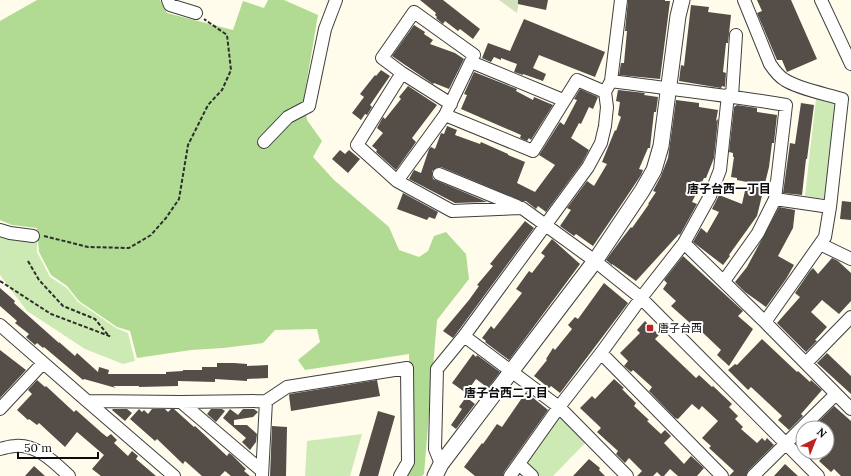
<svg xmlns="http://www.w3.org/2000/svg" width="851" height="476" viewBox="0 0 851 476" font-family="Lora,'Noto Sans JP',serif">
	<rect width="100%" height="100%" fill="#fffceb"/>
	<!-- green -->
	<path fill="#ceeab4" d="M816 98 837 103 826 199 805 196Z
		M0 230 37 239V252L50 277 67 288 78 302 116 328 128 333 135 361 123 364 85 349 27 311 0 275Z
		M559 412 587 441 553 476H539L525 461Z
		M362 434 350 476H305L307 441Z"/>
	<!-- forest -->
	<path fill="#b1db93" d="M37 0H160L167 13 233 30 243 1 264 8 268 0H284L318 15 304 97 307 120 322 141 313 157 334 180 389 227 399 250 419 257 428 251 434 236 446 232 466 254 469 279 437 320 424 474 422 476H403L411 461 409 354 305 370 298 360 320 342 317 329 275 330 263 343 223 348 191 350 137 358 130 331 117 327 79 301 67 286 51 275 39 252 37 228 12 225 0 220V21Z"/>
	<!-- cemetery -->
	<path fill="#d3e1bc" d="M499 0H519L517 13Z"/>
	<!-- building -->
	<path fill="#554d48" d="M420 0H443L480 29 473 39 460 29 458 31 445 21 443 24 436 18 437 17 435 15 436 13Z
		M518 0H548L546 10 518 4Z
		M628 0H665V1H670L660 79 619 75 621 63H624L627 31H625Z
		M757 0H791L817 59 787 72 782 60H777L757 13 762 11Z
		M691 5 709 7 708 12 731 15 728 43H726L723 72 726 73 725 87 722 86 721 88 679 81 681 65 684 66Z
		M524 19 605 52 595 77 539 55 533 68 546 74 543 81 523 74V75L514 72 517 64 501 58V60L494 57 491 62 482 58 488 43 510 51Z
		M414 25 425 32 424 34 433 40 430 44 455 53 464 59 449 89 434 83 433 84 392 56Z
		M381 70 390 76 370 105 372 107 367 115 365 114 361 120 352 113 364 97 360 94 375 75 376 76Z
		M474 72 517 89 516 91 533 100 534 97 553 105 531 140 529 138 527 141 520 138 521 135 461 109 467 95 464 94Z
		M408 86 437 105 412 138 416 142 396 170 376 152 377 150 372 146 383 133 377 128 383 117 385 119 401 99 399 97Z
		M580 89 598 97 593 109 589 107 581 124 579 123 571 138 589 150 582 163 546 212 538 206 536 209 526 201H522L441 167H438L432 171V175L433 179 487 202 455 203 409 179 414 170 421 173 429 149 431 147 435 149 441 133 444 134 447 126 457 130 455 135 480 144 481 142 508 154V155L525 162 517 183 535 192 555 165 539 155 560 122 564 125 577 100 574 99Z
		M618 90 645 93 644 95 658 97 656 112H654L650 148H648L639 169 643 170 641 175 623 202 593 246 576 234 574 236 560 226 571 210 567 208 587 181 594 186 607 164 602 162 615 130 616 131 621 117 618 115 620 102 616 101Z
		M676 100 699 103V107L718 110 716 121 718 119 714 158 706 178H704L692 202 697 204 681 233 680 235 679 234 636 281 612 264V265L606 260 617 245 631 227 632 228 649 204H648L656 192 653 191 661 176 668 158Z
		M801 103 814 105 807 159H806L802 195 783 193 790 143 795 144Z
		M737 105 757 108V112L777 115 774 143H772L769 167 757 216 729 255 730 256 723 265 693 242 701 228 707 233 719 212 712 209 719 195 742 204 747 182 737 180V178L731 177 734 157H733V153L729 152 734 107Z
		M340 150 345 154 349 150 360 159 348 173 332 159Z
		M403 193 438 212 435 219 429 217 427 220 397 209Z
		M842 201 851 202V220L840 219Z
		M779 207 795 210 793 228 778 256 794 265 786 279 766 307 745 292 735 282 747 267Z
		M525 221 534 228 453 338 443 331 469 300 479 286 477 285 493 266 490 264Z
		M552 239 580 264 509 360 485 342 486 341 482 338 491 326 494 329 522 293 516 289 529 271 532 273 545 256 541 253Z
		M683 256 743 311 738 316 753 329 729 366 717 355 721 350 700 330 699 331 671 306 676 301 663 289 667 283 664 280Z
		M832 258 838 261 851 273V301L839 314 822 300 811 312 827 327 815 340 817 341 806 352 777 323 800 297 795 293 810 271 813 268 818 274Z
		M604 283 628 303 560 393 551 386 549 388 534 376 547 360 546 359 553 348 555 350 572 329 568 325 575 317 578 319Z
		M0 288 15 301 14 303 59 343V342L75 356 77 353 98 372 99 367 109 370 108 374H166V372L183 371V370H202V367H217V363H234L247 364V366L268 365V378L247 379V381L215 379V382L178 381V386L139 387V386H113L116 388 84 379 83 380 44 347 43 348 37 343 35 345 26 337 29 334 15 323 17 321 0 306Z
		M645 321 659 335 655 339 696 378 699 375 712 387 713 386 732 404 729 407 738 416 735 419 743 427 741 429 757 443 762 438 765 441 767 438 774 445 748 471 746 476H729L734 471 709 448 711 446 702 438 718 421 702 406 699 410 692 404 678 419 675 418 649 391 652 387 633 370 631 372 624 366 628 361 620 353 640 333 637 330Z
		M762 339 797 372 798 371 810 382 811 380 822 390 801 414 803 416 789 430 778 420 782 416 780 414 751 387 748 390 728 370 735 364 737 365Z
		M0 350 26 370 0 398Z
		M827 353 851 376V394L817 363Z
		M473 354 476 357 477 355 500 372 488 388 476 379 466 393 452 383Z
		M614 379 624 388 622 389 636 403 634 406 649 420 647 421 661 434 665 430 671 436 664 443 684 464 691 456 704 468 697 476H678L670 469 664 476H661L657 472 653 476H637L642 471 629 458 625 463 616 454 618 451 597 432 601 428 598 425 580 408 592 396 595 399Z
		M37 380 45 387 46 386 74 412 76 410 102 433 107 437 111 434 117 440 114 443 128 456 132 451 138 456 136 459 156 476H101L92 469 104 455 77 432 65 447 39 423 37 425 29 419 28 420 17 410 32 394 28 390Z
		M377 380 380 396 291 411 289 395 290 394Z
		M526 392 548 410 504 472 503 476H475L464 467 482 443 483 444 497 424 502 427Z
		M466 397 475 404 456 429 451 425 462 409 459 407Z
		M834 406 851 421V476H841L834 469 831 472 819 461 827 453V428H812Z
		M113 409H127L132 413 125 421 112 410Z
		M139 409 142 412 144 410 148 414 152 409H165L168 412 171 409H174L194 427 195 426 227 456 229 453 232 455 246 469 244 471 250 476H231L225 471 220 476H202L185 461 183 464 157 439 155 441 130 419Z
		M211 409H222L225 411 216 422 207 414Z
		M230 409 238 415 243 409H254L258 412 253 417 234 420V425H247L257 434 256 442 250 450 242 442 246 438 223 418Z
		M378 411 395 416 378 476H359Z
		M272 426 287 427 286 476H270Z
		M589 459 600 468 599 470 605 476H573Z
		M785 464 798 476H774Z
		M34 466 45 476H25Z"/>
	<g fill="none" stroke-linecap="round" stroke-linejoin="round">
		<defs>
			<path id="minor" d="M168 0 170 5 196 13
				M744 0 770 64C774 70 778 76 785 80 799 89 826 94 842 99L830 207 825 237 765 322
				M821 0 851 64
				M471 62 563 100
				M402 73 451 104
				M611 81C669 89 728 95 786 105L775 199 758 233 724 281
				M732 96 736 35
				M445 115 533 151 577 80 605 92
				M264 142 288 117 309 106 325 29 336 0
				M439 174 517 206
				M397 181 445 115 474 55 414 12 382 58 402 73 357 145 397 181 452 211 522 208 595 261 641 298 818 476
				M775 199 830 207
				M0 230 10 233 33 236
				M684 243 765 322 851 409
				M820 244 851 259
				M0 325 87 401 181 402 266 401 287 387 407 368 408 462 400 476
				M464 336 559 407 627 476
				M601 353 722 476
				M806 363 851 317
				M87 401 174 476
				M181 402 262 471
				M0 409 43 363
				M0 449C5 448 10 446 15 446 37 444 55 463 69 476
				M441 464 435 449 437 369 464 336 588 167 601 143 605 126 607 107 605 92 611 81 621 0
				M519 464 532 476
				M262 476 266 401
				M510 476 559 407 601 353 641 298 684 243 710 196 720 170 728 95
				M753 476 836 394"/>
			<path id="tertiary" d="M435 476 441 464 595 261 642 191 654 170 661 146 678 16 682 0"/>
		</defs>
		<!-- minor casing -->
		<use href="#minor" stroke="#3f3f3f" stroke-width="14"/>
		<!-- tertiary casing -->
		<use href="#tertiary" stroke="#3f3f3f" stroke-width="17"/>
		<!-- path -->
		<path stroke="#2e2e2e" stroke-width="2" stroke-dasharray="4 2" stroke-linecap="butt" d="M44 236 88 247 129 248 151 235 166 218 179 199 188 145 208 105 222 90 231 70 227 35 204 19
			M28 261 39 280 63 306 95 319 108 335
			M0 281 51 314 112 337"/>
		<!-- minor -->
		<use href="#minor" stroke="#fff" stroke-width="12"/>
		<!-- tertiary -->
		<use href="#tertiary" stroke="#fff" stroke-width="15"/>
	</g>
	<!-- markers -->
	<rect fill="#bf2122" stroke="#fff" stroke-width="1.5" x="646" y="324" width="8" height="8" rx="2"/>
	<g text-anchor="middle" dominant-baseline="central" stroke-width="4" stroke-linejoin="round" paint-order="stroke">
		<!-- poi labels -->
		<g font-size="11" fill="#0c0c0c" stroke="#fff" text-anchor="start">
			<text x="658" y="328">唐子台西</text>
		</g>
		<!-- neighbourhood labels -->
		<g font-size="12" font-weight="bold" fill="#0c0c0c" stroke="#fff">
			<text x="729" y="188">唐子台西一丁目</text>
			<text x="506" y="392">唐子台西二丁目</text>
		</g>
	</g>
	<!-- north arrow -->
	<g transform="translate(815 440) rotate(43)"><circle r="19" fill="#ffffff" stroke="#9e9e9e"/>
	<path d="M0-3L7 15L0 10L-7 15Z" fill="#bf2122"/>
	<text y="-6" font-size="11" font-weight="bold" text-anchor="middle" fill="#0c0c0c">N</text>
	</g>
	<!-- scale -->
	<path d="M18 452v6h80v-6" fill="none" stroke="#0c0c0c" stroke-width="2"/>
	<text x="24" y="452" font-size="12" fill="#0c0c0c" stroke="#ffffff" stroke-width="3" paint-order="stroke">50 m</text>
</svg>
